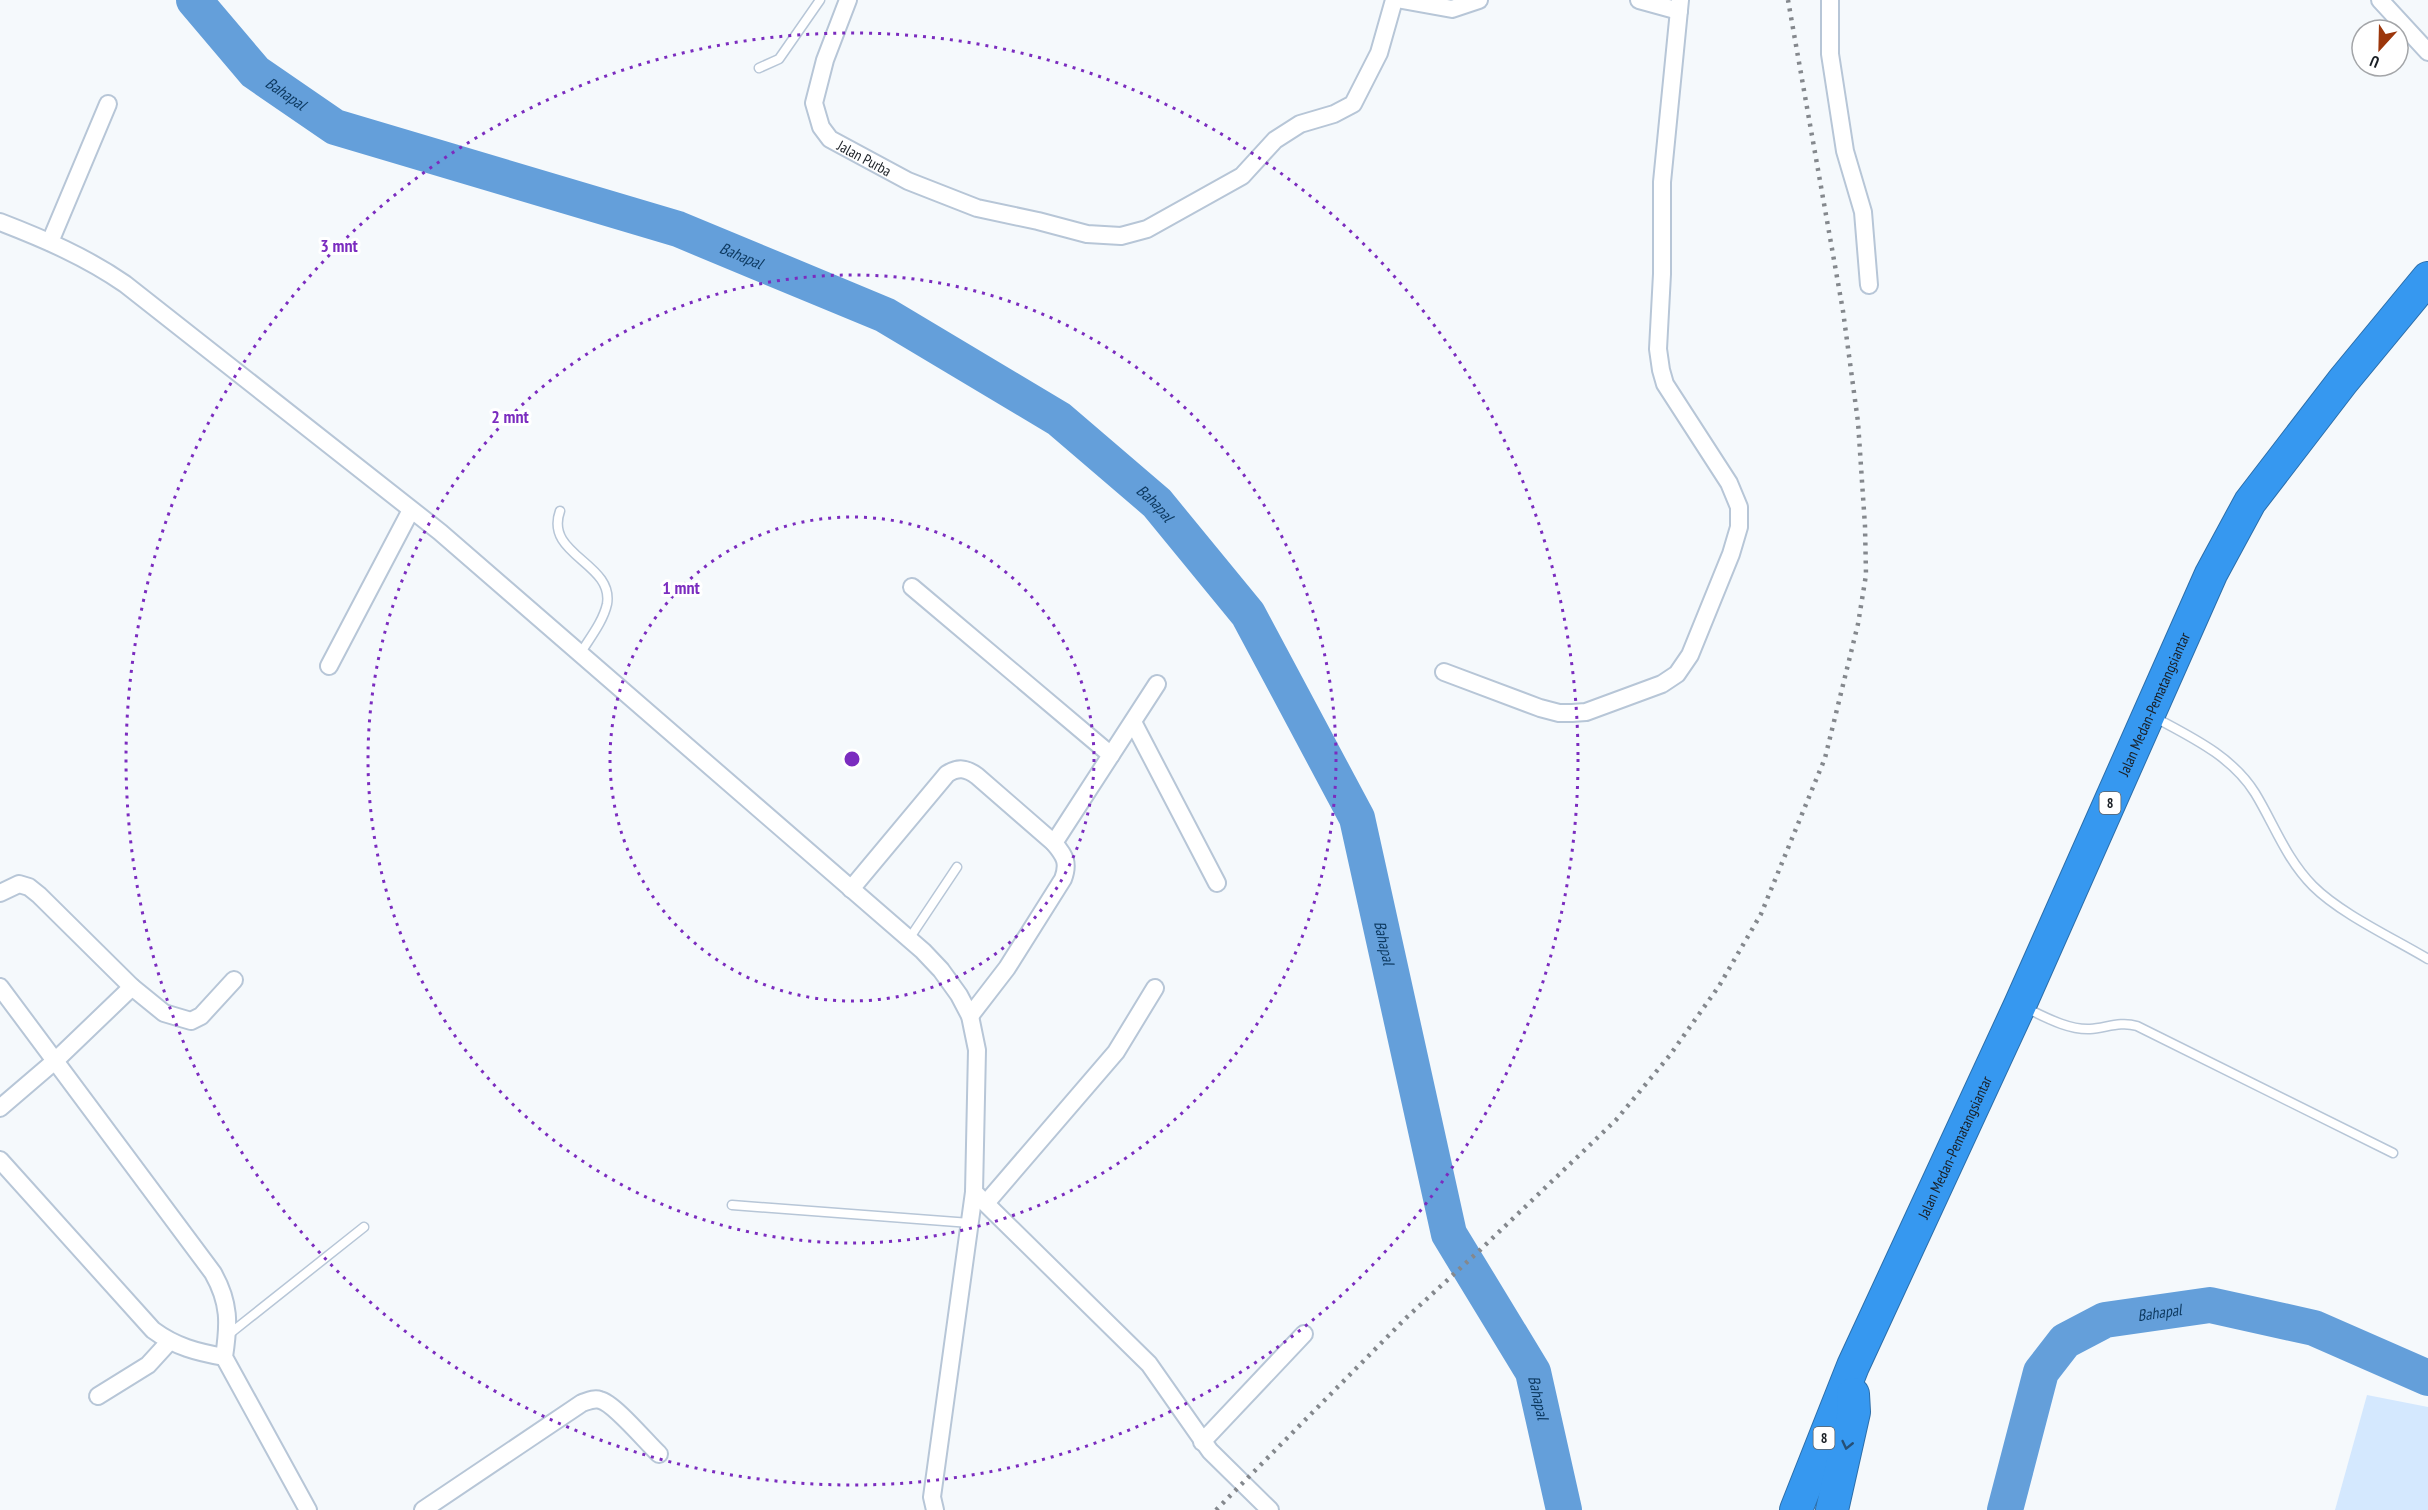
<svg xmlns="http://www.w3.org/2000/svg" width="2428" height="1510" viewBox="0 0 2428 1510" font-family="'PT Sans Narrow',sans-serif">
	<rect width="100%" height="100%" fill="#f5f9fc"/>
	<!-- green -->
	<path fill="#d4e8fe" d="M2367 1395 2428 1407V1510H2335Z"/>
	<g fill="none" stroke-linecap="round" stroke-linejoin="round">
		<!-- river -->
		<g stroke="#649fda" stroke-width="36">
			<path id="s1" d="M194 0 255 72 335 127 678 229 885 315 1059 419 1157 503 1248 614 1357 818 1449 1234 1533 1372 1564 1510"/>
			<path id="s2" d="M2005 1510 2041 1372 2065 1341 2105 1320 2210 1305 2314 1328 2428 1378"/>
		</g>
		<defs>
			<path id="lane" d="M759 68 779 59 820 0
				M560 511C544 555 614 563 607 604 603 622 589 639 580 654
				M2154 717C2191 737 2232 756 2255 793 2274 824 2286 859 2313 886 2341 914 2393 938 2428 959
				M909 939 957 867
				M2026 1008C2045 1017 2068 1030 2090 1029 2106 1028 2120 1021 2137 1026L2393 1153
				M732 1205 970 1223
				M228 1335 364 1227"/>
			<g id="street">
				<path id="s3" d="M848 0 825 60 814 103 821 127 830 139 908 181 977 208 1038 221 1087 234 1121 236 1147 229 1242 176 1275 140 1300 124 1334 114 1353 104 1379 53 1394 0"/>
				<path d="M1402 0 1452 9 1479 0"/>
				<path d="M1639 0 1679 11"/>
				<path d="M1830 0V54L1845 151 1863 212 1869 285"/>
				<path d="M2380 0 2428 52"/>
				<path d="M0 222C44 239 86 257 125 284L440 532 923 951 941 970 959 995 970 1016 977 1050 974 1192 932 1497 935 1510"/>
				<path d="M50 242 108 104"/>
				<path d="M912 587 1111 755"/>
				<path d="M329 666 411 510"/>
				<path d="M1444 672 1540 708 1559 713H1572L1586 712 1662 684 1677 674 1690 655 1731 554 1739 527V507L1729 483 1665 384 1661 370 1658 349 1662 274V182L1680 0"/>
				<path d="M1133 722 1217 883"/>
				<path d="M851 889 947 774C958 767 966 768 977 776L1054 843 1157 684"/>
				<path d="M0 893 19 884 29 887 39 895 132 987 164 1013 191 1021 201 1016 234 980"/>
				<path d="M0 987 213 1273C230 1303 229 1324 224 1357L308 1510"/>
				<path d="M970 1016 1007 968 1063 879C1069 863 1065 856 1054 843"/>
				<path d="M0 1108 56 1060 132 987"/>
				<path d="M0 1160 153 1330C176 1347 197 1352 224 1357"/>
				<path d="M974 1192 1149 1364 1210 1451 1270 1510"/>
				<path d="M987 1202 1116 1052 1155 988"/>
				<path d="M98 1396 148 1365 169 1342"/>
				<path d="M1202 1442 1304 1334"/>
				<path d="M423 1510 582 1403C588 1401 594 1398 600 1400 614 1403 647 1443 659 1454"/>
			</g>
			<g id="highway">
				<path id="s4" d="M1796 1510 1853 1366 2020 1005 2211 574 2250 502 2343 381 2428 278"/>
				<path d="M1832 1510 1854 1412 1853 1394"/>
			</g>
		</defs>
		<!-- lane casing -->
		<use href="#lane" stroke="#b7c6d7" stroke-width="11"/>
		<!-- street casing -->
		<use href="#street" stroke="#b7c6d7" stroke-width="20"/>
		<!-- highway casing -->
		<use href="#highway" stroke="#2c6ea9" stroke-width="34"/>
		<!-- lane -->
		<use href="#lane" stroke="#fff" stroke-width="8"/>
		<!-- street -->
		<use href="#street" stroke="#fff" stroke-width="16"/>
		<!-- highway -->
		<use href="#highway" stroke="#3698f0" stroke-width="32"/>
		<!-- rail -->
		<path stroke="#84888d" stroke-width="4.5" stroke-dasharray="3 6" stroke-linecap="butt" d="M1216 1510 1406 1318 1479 1251 1616 1120 1670 1055 1719 986 1761 914 1825 758 1858 624 1866 575 1865 526 1858 422 1843 311 1788 0"/>
	</g>
	<!-- one-way arrows -->
	<defs><path id="oneway-chevron" d="M-2-3.5L2.5 0L-2 3.5" fill="none" stroke-width="1.6" stroke-linecap="round" stroke-linejoin="round" transform="scale(1.5)"/></defs>
	<use stroke="#254f76" href="#oneway-chevron" transform="translate(1847 1445) rotate(103)"/>
	<!-- distance rings -->
	<g fill="none" stroke="#7b2cbf" stroke-width="3" stroke-dasharray="3 6">
		<circle cx="852" cy="759" r="242"/>
		<circle cx="852" cy="759" r="484"/>
		<circle cx="852" cy="759" r="726"/>
	</g>
	<g text-anchor="middle" dominant-baseline="central" stroke-width="6" stroke-linejoin="round" paint-order="stroke">
		<!-- shield labels -->
		<g fill="#fff" stroke="#5f6266" stroke-width="1.5">
			<rect x="2099.5" y="792" width="21" height="22" rx="4.5"/>
			<rect x="1813.5" y="1427" width="21" height="22" rx="4.5"/>
		</g>
		<g font-size="14" font-weight="bold" fill="#1a1f25">
			<text x="2110" y="803">8</text>
			<text x="1824" y="1438">8</text>
		</g>
		<!-- street labels -->
		<g font-size="15" fill="#1a1f25" stroke="#fff">
			<text stroke="none"><textPath href="#s3" startOffset="188">Jalan Purba</textPath></text>
			<text stroke="none"><textPath href="#s4" startOffset="882">Jalan Medan-Pematangsiantar</textPath></text>
			<text stroke="none"><textPath href="#s4" startOffset="396">Jalan Medan-Pematangsiantar</textPath></text>
		</g>
		<!-- water labels -->
		<g font-size="16" font-style="italic" fill="#0c385f" stroke="#fff">
			<text stroke="none"><textPath href="#s1" startOffset="132">Bahapal</textPath></text>
			<text stroke="none"><textPath href="#s1" startOffset="618">Bahapal</textPath></text>
			<text stroke="none"><textPath href="#s1" startOffset="1104">Bahapal</textPath></text>
			<text stroke="none"><textPath href="#s1" startOffset="1608">Bahapal</textPath></text>
			<text stroke="none"><textPath href="#s2" startOffset="282">Bahapal</textPath></text>
			<text stroke="none"><textPath href="#s1" startOffset="2094">Bahapal</textPath></text>
		</g>
	</g>
	<circle cx="852" cy="759" r="9" fill="#7b2cbf" stroke="#fff" stroke-width="3"/>
	<g font-size="18" text-anchor="middle" font-weight="bold" fill="#7b2cbf" stroke="#fff" stroke-width="6" stroke-linejoin="round" paint-order="stroke">
		<text x="339" y="252">3 mnt</text>
		<text x="510" y="423">2 mnt</text>
		<text x="681" y="594">1 mnt</text>
	</g>
	<!-- north arrow -->
	<g transform="translate(2380 48) rotate(202)"><circle r="28" fill="#ffffff" stroke="#a3a5a8" stroke-width="1.5"/>
	<path d="M0-4.5L10 22L0 15L-10 22Z" fill="#9c360b"/>
	<text y="-9" font-size="16" font-weight="bold" text-anchor="middle" fill="#1a1f25">U</text>
	</g>
</svg>
